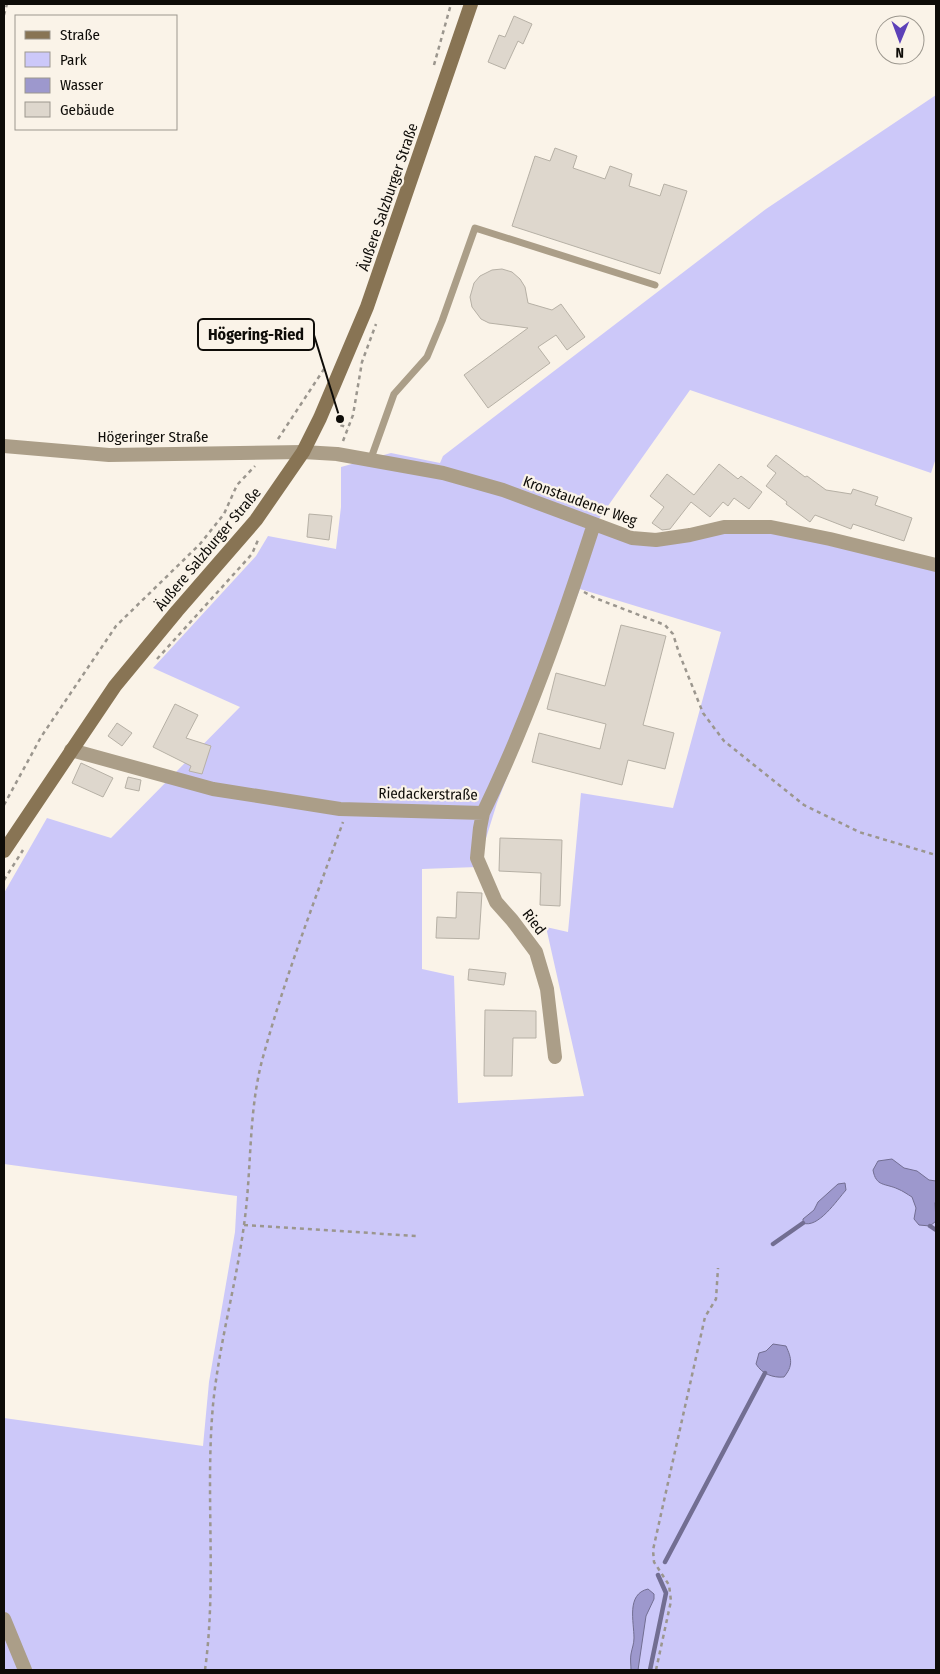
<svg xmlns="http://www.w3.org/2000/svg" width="940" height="1674" viewBox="0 0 940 1674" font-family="'Fira Sans Condensed',sans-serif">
	<rect width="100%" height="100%" fill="#faf3e8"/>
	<!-- green -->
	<path fill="#ccc8f9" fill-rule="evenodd" d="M936 95V458L931 473 690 390 598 520 655 539 723 524 936 561V1670H30L4 1610V1418L203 1446 209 1382 235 1232 237 1196 4 1164V893L47 818 111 838 240 707 153 668 256 556 268 536 336 549 341 507V467L391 453 440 463 443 456 766 209ZM580 589 721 632 673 808 581 793 568 932 546 927 584 1096 458 1103 454 976 422 969V869L477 867 497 803Z
		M4 1634 20 1670H4Z"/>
	<!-- water -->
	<path fill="#9d98cd" stroke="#726e92" d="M892 1159 904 1168 917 1171 929 1180 936 1181V1201L935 1203 936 1221 930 1226 919 1225 914 1219 916 1208 912 1197C907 1194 903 1191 898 1189 885 1183 876 1187 873 1170L878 1161Z
		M845 1183 846 1190C837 1200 818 1229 803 1223V1219L814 1210 818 1202 838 1184Z
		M773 1344 786 1346C792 1359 793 1366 784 1377 773 1378 762 1374 756 1364L759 1353 766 1351Z
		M648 1589 654 1594V1599L646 1616 638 1670H631C631 1665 630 1659 631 1654 632 1648 634 1644 634 1638 634 1622 626 1594 648 1589Z"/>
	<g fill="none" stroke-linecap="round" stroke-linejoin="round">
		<!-- stream -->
		<path stroke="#726e92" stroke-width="4.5" d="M930 1226 936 1230
			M773 1244 803 1223
			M665 1562 765 1373
			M650 1670 666 1593 658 1575"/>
	</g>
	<!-- building -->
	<path fill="#ded7cd" stroke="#b6b0a5" d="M514 16 532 24 523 44 518 41 505 69 488 62 499 35 505 37Z
		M555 148 577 156 573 168 605 179 610 166 632 174 629 186 660 196 664 184 687 191 660 274 512 226 535 156 550 161Z
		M502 269 512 272 520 279 525 287 528 303 552 310 561 304 585 337 567 350 556 335 538 347 550 363 488 408 464 375 528 328 489 323 481 319 472 307 470 297 474 283 480 276 492 270Z
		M776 455 805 477 807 476 826 490 851 494 853 489 878 497 875 505 912 518 904 541 853 524 851 529 815 515 810 522 786 504 787 502 766 486 776 473 767 466Z
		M719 464 738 479 741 476 762 492 749 509 734 498 728 506 723 502 710 517 691 502 670 529 662 530 652 523 664 507 650 496 667 474 694 495Z
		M309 514 332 516 329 540 307 537Z
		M621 625 666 636 643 725 674 733 665 769 628 760 622 785 532 762 539 733 600 749 606 724 547 709 556 673 605 686Z
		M175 704 198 715 186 738 211 746 202 774 189 771 191 766 153 747Z
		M117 723 132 733 122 746 108 736Z
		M81 763 113 778 103 797 72 783Z
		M128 777 141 780 139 791 125 788Z
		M500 838 562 840 560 906 540 905 541 873 499 871Z
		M457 892 482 893 479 939 436 938 437 917 456 918Z
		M469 969 506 973 504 985 468 980Z
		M485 1010 536 1011V1038H513L512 1076H484Z"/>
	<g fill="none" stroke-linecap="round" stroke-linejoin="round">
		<!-- path -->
		<path stroke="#9b968e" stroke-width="2.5" stroke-dasharray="4 4" stroke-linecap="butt" d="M4 15 7 4
			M434 65 451 4
			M340 419 338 424 348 428
			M278 439 326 366
			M343 441 353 415 362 362 376 324
			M584 592 595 598 665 625 673 634 679 653 703 713 724 741 804 805 859 832 936 855
			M157 659 252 554 258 540
			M4 805 41 737 116 626 200 544 224 514 237 485 255 466
			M4 880 23 850
			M244 1225 417 1236
			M205 1670C217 1582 205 1493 213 1405 219 1344 236 1285 244 1225 252 1169 248 1111 263 1057 285 977 315 900 343 822
			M656 1670 671 1601 669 1585 654 1562 653 1550 705 1317 716 1299 718 1268"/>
		<!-- service -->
		<path stroke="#ab9e88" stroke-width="7" d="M370 461 394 394 427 357 442 321 475 228 655 285"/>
		<!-- minor -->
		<path stroke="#ab9e88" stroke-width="14" d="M4 446 109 455 303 452 337 454 443 473 503 490 632 538 656 540 690 535 724 527H771L830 539 936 565
			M71 750 213 789 340 809 483 813C528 720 562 623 594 524
			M483 813 480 828 477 858 496 902 512 920 536 952 547 989 555 1057
			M4 1619 25 1670"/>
		<!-- secondary -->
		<path stroke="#887454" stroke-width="14" d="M4 851 115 686 177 611 256 520 303 452 320 418 367 307 471 4"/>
	</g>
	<g text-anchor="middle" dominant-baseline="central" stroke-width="4.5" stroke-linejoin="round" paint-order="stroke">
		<!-- street labels -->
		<g font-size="15" fill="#0e0c08" stroke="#faf3e8">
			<text transform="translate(388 197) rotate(-71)">Äußere Salzburger Straße</text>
			<text x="153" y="437">Högeringer Straße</text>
			<text transform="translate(580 501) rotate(20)">Kronstaudener Weg</text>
			<text transform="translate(208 549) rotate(-50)">Äußere Salzburger Straße</text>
			<text transform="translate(428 794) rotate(1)">Riedackerstraße</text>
			<text transform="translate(534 922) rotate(53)">Ried</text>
		</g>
	</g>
	<!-- callouts -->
	<path fill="none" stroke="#0e0c08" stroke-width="2" d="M340 419L314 335"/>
	<circle fill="#0e0c08" stroke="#faf3e8" stroke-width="2" cx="340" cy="419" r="5"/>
	<rect fill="#faf3e8" stroke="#0e0c08" stroke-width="2" x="198" y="319" width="116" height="31" rx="5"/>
	<g font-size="16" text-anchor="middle" font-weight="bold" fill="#0e0c08">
		<text x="256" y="340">Högering-Ried</text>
	</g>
	<!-- border -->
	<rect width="940" height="1674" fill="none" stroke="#0e0c08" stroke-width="10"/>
	<!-- legend -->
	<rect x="15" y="15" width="162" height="115" fill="#faf3e8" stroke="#9c978e"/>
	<rect x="25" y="31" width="25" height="8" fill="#887454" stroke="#9c978e"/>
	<text x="60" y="40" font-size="15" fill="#0e0c08">Straße</text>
	<rect x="25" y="52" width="25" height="15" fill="#ccc8f9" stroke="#9c978e"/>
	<text x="60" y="65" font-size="15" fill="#0e0c08">Park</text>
	<rect x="25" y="78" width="25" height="15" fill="#9d98cd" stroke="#9c978e"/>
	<text x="60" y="90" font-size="15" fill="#0e0c08">Wasser</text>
	<rect x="25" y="102" width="25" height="15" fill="#ded7cd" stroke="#9c978e"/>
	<text x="60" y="115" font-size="15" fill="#0e0c08">Gebäude</text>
	<!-- north arrow -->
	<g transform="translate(900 40) rotate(181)"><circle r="24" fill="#faf3e8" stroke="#9c978e"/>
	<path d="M0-4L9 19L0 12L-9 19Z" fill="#5c40b8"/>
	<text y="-8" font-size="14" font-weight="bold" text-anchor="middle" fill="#0e0c08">N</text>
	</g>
</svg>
